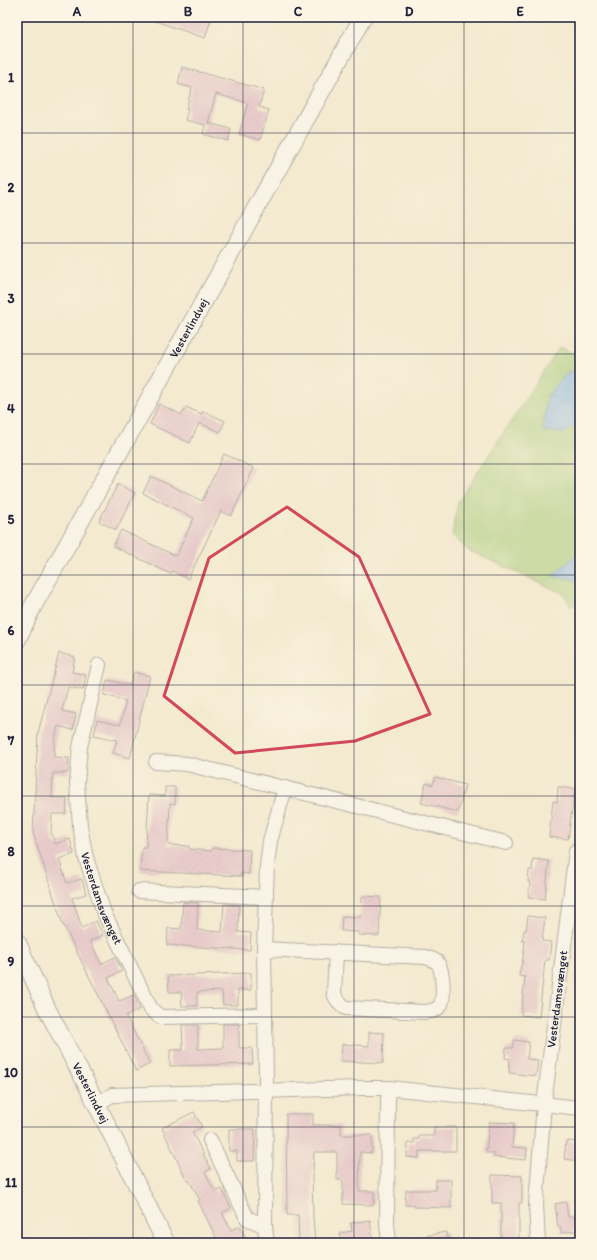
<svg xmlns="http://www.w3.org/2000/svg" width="597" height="1260" viewBox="0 0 597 1260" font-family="Itim,sans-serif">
	<defs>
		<pattern id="water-ripples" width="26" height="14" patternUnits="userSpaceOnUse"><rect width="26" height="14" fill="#7fb4ed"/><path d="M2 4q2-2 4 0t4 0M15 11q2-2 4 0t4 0" fill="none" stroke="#6d9acc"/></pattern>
		<pattern id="building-hatch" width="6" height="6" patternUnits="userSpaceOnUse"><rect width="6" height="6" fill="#dea9c7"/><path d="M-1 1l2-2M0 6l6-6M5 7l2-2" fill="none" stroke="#be91ac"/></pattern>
	</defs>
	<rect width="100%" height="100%" fill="#fcf5e5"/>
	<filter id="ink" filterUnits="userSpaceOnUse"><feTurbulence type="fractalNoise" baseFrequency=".025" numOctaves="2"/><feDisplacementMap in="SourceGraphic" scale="8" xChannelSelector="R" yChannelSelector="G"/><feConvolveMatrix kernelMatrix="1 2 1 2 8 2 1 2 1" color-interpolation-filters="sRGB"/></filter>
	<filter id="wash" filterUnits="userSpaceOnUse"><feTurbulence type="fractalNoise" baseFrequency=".012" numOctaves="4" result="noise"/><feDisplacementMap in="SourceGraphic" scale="16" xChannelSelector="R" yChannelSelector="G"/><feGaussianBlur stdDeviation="0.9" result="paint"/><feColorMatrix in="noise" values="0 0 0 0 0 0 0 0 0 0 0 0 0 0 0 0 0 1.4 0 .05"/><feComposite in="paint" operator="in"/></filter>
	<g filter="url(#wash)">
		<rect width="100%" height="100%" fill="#f3eacf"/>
		<!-- green -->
		<path fill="#a1cb77" stroke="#627659" d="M560 347 580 357V601L571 607 564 594 468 550 452 535 458 502Z"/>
		<!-- water -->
		<path fill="url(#water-ripples)" stroke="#506b94" d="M570 370 580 383V423L564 433 543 431 547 396Z
			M580 552V581L552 576Z"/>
		<g id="blocks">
			<!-- building -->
			<path fill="url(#building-hatch)" d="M149 17H212L205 38 149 19Z
				M182 67 264 90 259 107 269 110 260 140 239 134 248 103 216 94 208 123 231 129 228 141 203 134 205 125 185 120 188 110 186 109 192 88 178 84Z
				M159 404 182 415 186 407 202 414 203 411 225 421 220 432 199 423 190 443 150 424Z
				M224 454 254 468 231 516 221 511 188 579 172 571 171 574 113 546 121 530 176 556 194 518 143 493 151 476 202 501Z
				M118 484 135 493 116 530 99 521Z
				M59 653 75 657 72 672 86 675 83 690 68 687 62 711 76 714 73 730 58 726 55 739 54 757 69 758 68 773H53L52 798H67L66 814H52L51 832 55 844 70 839 74 854 59 859 67 883 82 879 86 894 72 898 82 928 96 921 103 935 90 941 101 964 115 957 122 971 108 978 119 1001 134 995 140 1009 126 1016 150 1064 136 1071 62 922 33 833 38 733Z
				M134 672 150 676 130 758 113 753 117 740 94 735 97 720 120 725 126 701 104 695 107 680 130 685Z
				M435 777 465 785 458 812 421 803 426 783 433 785Z
				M165 787H175V804L170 803 168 845 189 846V849L212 851V848L250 850 249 874 241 873V876L140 871 142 847H146L149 795 165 796Z
				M558 787 575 789 568 839 549 837 553 801 557 802Z
				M533 859 549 861 545 899 528 897 530 882H528L529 870H532Z
				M362 896 381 897 379 936 359 935V932L341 931 342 916 361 917Z
				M183 902 198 903 197 930 222 932 224 904 239 905 238 932 251 933 250 950 167 945 168 928 181 929Z
				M528 916 545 918 542 941 551 942 549 960H545L539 1017 521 1015 525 977 519 976 521 965H522L525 941H522L524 930H526Z
				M251 973V990H238V1005H223L222 991 197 992V1006H182L181 992H169L168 976Z
				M223 1024H239V1048H252L253 1064 170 1066V1050H183L182 1025H198V1049L223 1048Z
				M369 1032 384 1033 383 1063 341 1061 342 1044 369 1046Z
				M514 1040 529 1042 527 1059 538 1060 536 1076 509 1073 510 1059 505 1058 506 1048H513Z
				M194 1112 202 1127 192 1132 211 1169 205 1172 215 1192 222 1189 231 1208 222 1213 231 1230 240 1226 248 1243H219L198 1201 200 1200 189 1180 187 1181 162 1128Z
				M286 1114H313V1125H341V1135H372V1153L360 1152 359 1191H374V1203L373 1205 343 1204V1180H337V1152H314L313 1175H312L313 1217 315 1243H299L298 1215H287Z
				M489 1122 514 1123 512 1147 527 1148 526 1160 494 1157 495 1153H486Z
				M434 1127H456V1151H419V1158L407 1157 408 1143H414V1139H419V1136H434Z
				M229 1129H255L254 1161H237V1151H229Z
				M566 1141 578 1142V1148H580V1161L564 1159Z
				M492 1175 522 1176V1203H519V1243H501V1203H492Z
				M436 1180H451V1208L414 1207V1205H405L406 1190H436Z
				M566 1202 568 1217 580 1215V1230L561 1233 560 1226 558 1227 555 1204Z
				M370 1220 373 1243H342L340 1233 352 1231 351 1223Z
				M446 1232 448 1243H414V1238Z"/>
		</g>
	</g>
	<g filter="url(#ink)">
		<use href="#blocks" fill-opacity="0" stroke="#6b686f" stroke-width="1"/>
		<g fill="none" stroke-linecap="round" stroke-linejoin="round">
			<defs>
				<g id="minor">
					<path id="s1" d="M99 665 80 747 77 783 80 826 86 858 104 913 151 1009 160 1017 264 1015"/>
					<path d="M156 762 187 764 506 843"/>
					<path d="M139 891 266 897"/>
					<path d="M264 949 425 957C429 958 434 960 437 962 443 969 445 998 440 1006 436 1011 431 1011 425 1012L346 1008C340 1004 337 1001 334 994L336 952"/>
					<path d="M97 1104 112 1095 362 1088H389L580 1108"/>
					<path d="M210 1140 247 1218 265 1226"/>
					<path d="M267 1243 265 1226 266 1078 264 949 267 866 270 841 285 788"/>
					<path d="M389 1243 387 1223 388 1100 389 1088"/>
					<path id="s2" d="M538 1243 536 1204 544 1104 576 851 580 848"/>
				</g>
				<g id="tertiary">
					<path id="s3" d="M17 640 32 608 363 17"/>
					<path id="s4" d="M17 942 47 1009 88 1087 166 1243"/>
				</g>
			</defs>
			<!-- minor casing -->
			<use href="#minor" stroke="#6b686f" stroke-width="16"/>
			<!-- tertiary casing -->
			<use href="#tertiary" stroke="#6b686f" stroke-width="19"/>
			<!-- minor -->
			<use href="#minor" stroke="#fff" stroke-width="14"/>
			<!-- tertiary -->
			<use href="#tertiary" stroke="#fff" stroke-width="17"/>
		</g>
	</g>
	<!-- marked area -->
	<path d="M0 0H597V1260H0ZM287 507 359 557 430 714 355 741 235 753 164 696 209 558Z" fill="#f3eacf" fill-opacity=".55" fill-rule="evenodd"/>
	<path fill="none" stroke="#d1495b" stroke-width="3" stroke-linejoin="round" d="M287 507 359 557 430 714 355 741 235 753 164 696 209 558Z"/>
	<!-- grid -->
	<path fill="none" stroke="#22223b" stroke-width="1" stroke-opacity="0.55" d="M133 17V1243M243 17V1243M354 17V1243M464 17V1243M17 133H580M17 243H580M17 354H580M17 464H580M17 575H580M17 685H580M17 796H580M17 906H580M17 1017H580M17 1127H580"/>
	<g text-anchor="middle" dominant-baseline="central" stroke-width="3.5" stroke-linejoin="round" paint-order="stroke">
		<!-- street labels -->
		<g font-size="12" fill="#22223b" stroke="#fcf5e5">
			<text stroke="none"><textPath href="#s3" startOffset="356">Vesterlindvej</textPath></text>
			<text stroke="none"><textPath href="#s1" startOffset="239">Vesterdamsvænget</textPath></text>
			<text stroke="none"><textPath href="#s2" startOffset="245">Vesterdamsvænget</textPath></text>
			<text stroke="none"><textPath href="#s4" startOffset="168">Vesterlindvej</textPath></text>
		</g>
	</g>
	<!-- margin -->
	<rect width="597" height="1260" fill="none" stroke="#fcf5e5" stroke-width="44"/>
	<rect x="22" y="22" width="553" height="1216" fill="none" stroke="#22223b" stroke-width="1.5"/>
	<g font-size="13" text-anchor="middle" font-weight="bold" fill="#22223b">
		<text x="77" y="16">A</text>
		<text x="188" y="16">B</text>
		<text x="298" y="16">C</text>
		<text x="409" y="16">D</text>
		<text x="520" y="16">E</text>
		<text x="11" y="82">1</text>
		<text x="11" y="192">2</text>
		<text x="11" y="303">3</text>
		<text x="11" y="413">4</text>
		<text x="11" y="524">5</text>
		<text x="11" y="635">6</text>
		<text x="11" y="745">7</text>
		<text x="11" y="856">8</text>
		<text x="11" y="966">9</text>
		<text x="11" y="1077">10</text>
		<text x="11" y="1187">11</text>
	</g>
</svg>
